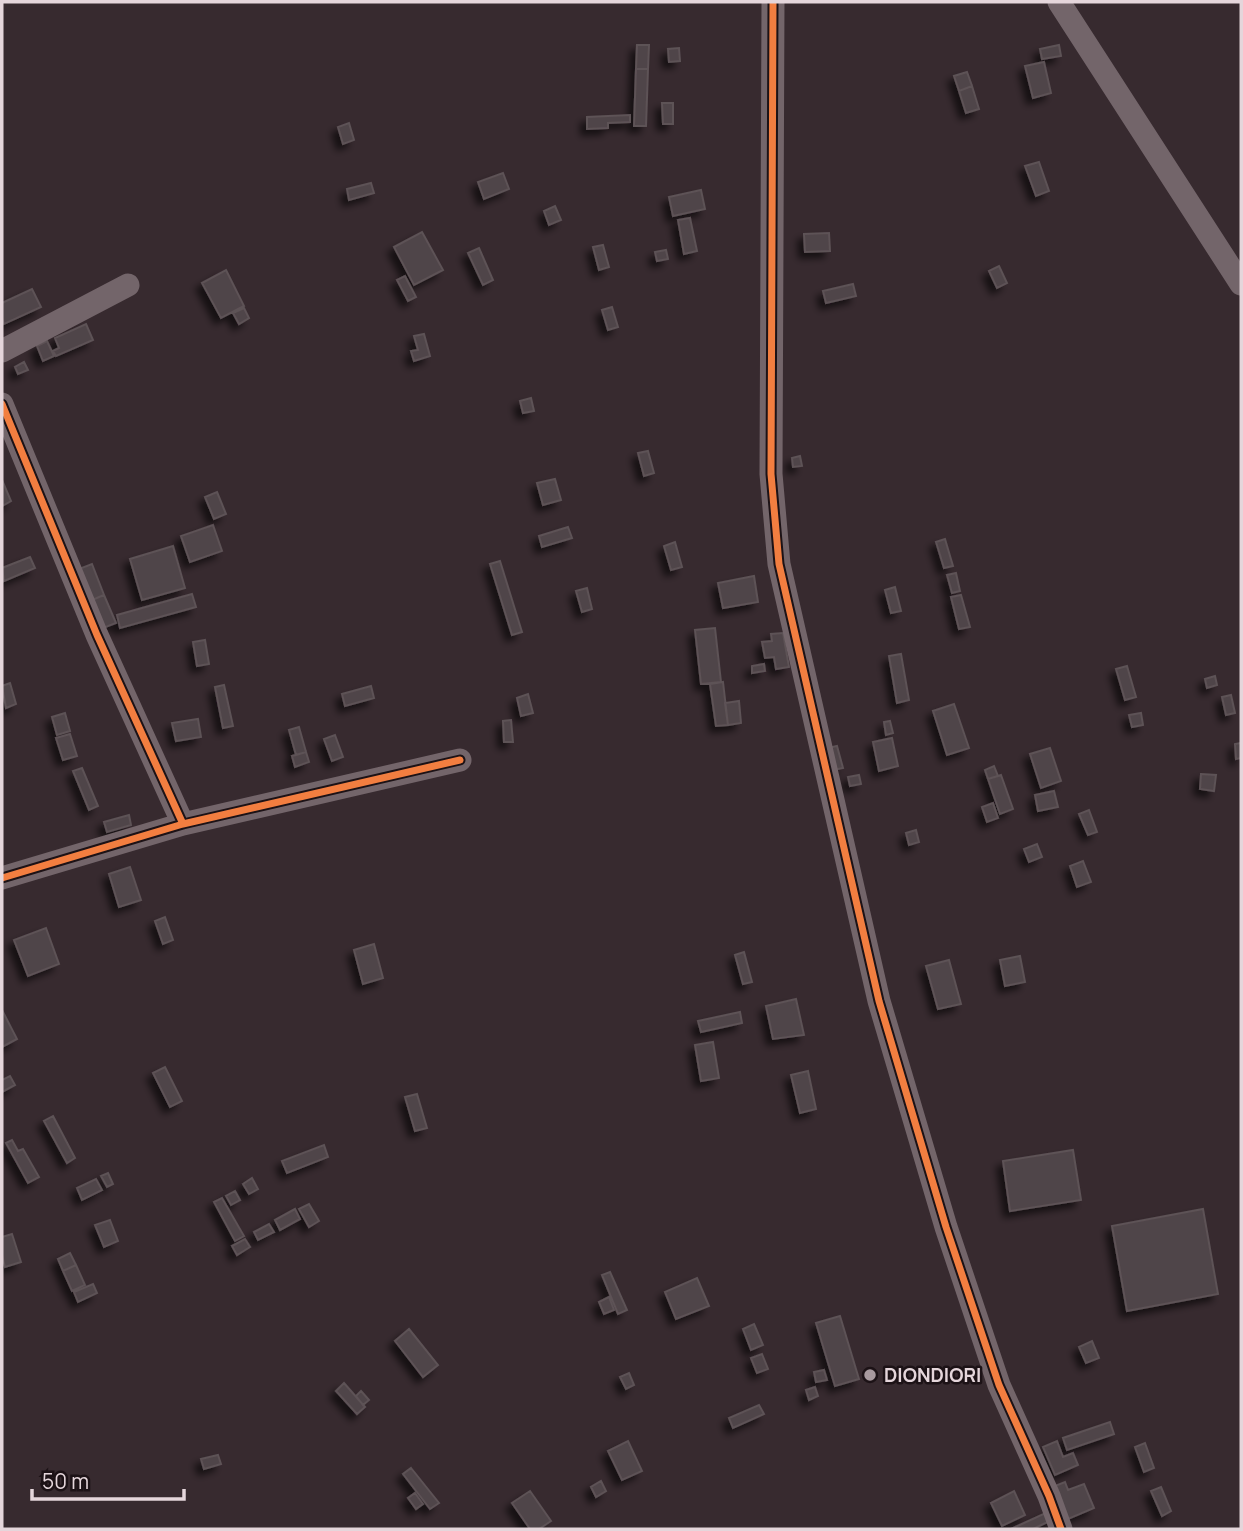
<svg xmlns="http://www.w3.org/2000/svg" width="1243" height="1531" viewBox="0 0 1243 1531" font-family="Manrope,sans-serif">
	<defs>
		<filter id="shadow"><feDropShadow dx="-6" dy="6" stdDeviation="3.5" flood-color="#0009"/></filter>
	</defs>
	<rect width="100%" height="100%" fill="#372a2f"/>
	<!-- building -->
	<path fill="#504549" stroke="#5d5256" stroke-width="2" filter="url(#shadow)" d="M637 45H649L648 69H636Z
		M1059 45 1061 56 1042 59 1040 49Z
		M679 48 680 61 669 62 668 49Z
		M1044 62 1051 93 1033 98 1025 66Z
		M636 69H648L646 126H634Z
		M967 72 972 86 959 91 954 76Z
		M972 86 979 109 966 113 959 91Z
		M662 103H673V124H663Z
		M630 115V122L608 123V128L587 129V117Z
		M349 123 354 140 343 144 338 127Z
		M1039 162 1049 191 1036 196 1025 166Z
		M503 173 509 189 484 199 478 182Z
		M371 183 374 193 349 200 347 189Z
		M701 190 705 209 673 216 669 197Z
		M555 206 561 220 549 225 544 211Z
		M690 218 697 251 684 254 678 220Z
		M422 232 443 270 414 285 394 247Z
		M829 233 830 251 805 252 804 234Z
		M603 245 609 267 599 270 593 247Z
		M479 248 493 280 483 285 468 253Z
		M666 250 668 259 657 261 655 252Z
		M999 266 1007 283 997 288 989 271Z
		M226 270 244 306 221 318 202 283Z
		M405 276 416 297 408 301 397 280Z
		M853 284 856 296 826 303 823 291Z
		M32 289 41 307 4 324 2 318V303Z
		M612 307 618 327 608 330 602 310Z
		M244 308 249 318 239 324 233 313Z
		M86 324 93 340 56 356 53 351 59 348 55 338Z
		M424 334 430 356 414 361 411 351 418 350 414 336Z
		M47 341 54 356 43 361 37 346Z
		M24 362 28 370 18 374 15 367Z
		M531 398 534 411 523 413 520 401Z
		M648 451 654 473 644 476 638 453Z
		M800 456 802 466 793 467 792 458Z
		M555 479 561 500 543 505 537 483Z
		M2 480 11 501 2 506Z
		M217 492 226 514 214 519 205 497Z
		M213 525 222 551 190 562 181 536Z
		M568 527 572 538 542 547 539 536Z
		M945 539 953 566 944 568 936 542Z
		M675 542 682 567 671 570 664 546Z
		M173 546 185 588 142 600 130 559Z
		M30 557 35 568 4 581 2 568Z
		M500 561 522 632 512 635 490 564Z
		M92 564 104 595 92 600 79 569Z
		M956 573 960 591 952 593 947 575Z
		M754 576 758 602 723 608 718 583Z
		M895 587 901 611 891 613 885 590Z
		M587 588 592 609 582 612 576 591Z
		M192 594 196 607 120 628 117 615Z
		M104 595 116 623 103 628 92 600Z
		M961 595 970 627 959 629 951 597Z
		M715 628 721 682 701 684 695 630Z
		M783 633 789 667 776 669 774 657 765 658 762 642 772 641 771 634Z
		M205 640 209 664 197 666 193 642Z
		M901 654 909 700 897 703 889 656Z
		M764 664 765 671 752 673V666Z
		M1127 666 1136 697 1125 700 1116 669Z
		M1215 676 1217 685 1207 688 1205 679Z
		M723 682 728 725 716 726 710 684Z
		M10 683 16 704 6 708 2 686Z
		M224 685 233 726 223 728 215 687Z
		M371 686 374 698 345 706 342 694Z
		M528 694 533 713 521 716 517 698Z
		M1231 695 1235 713 1226 715 1222 697Z
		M739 701 741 723 728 725 725 703Z
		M954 704 969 748 947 755 933 711Z
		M65 713 70 731 57 735 52 717Z
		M1141 713 1143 725 1132 727 1129 715Z
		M198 719 201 737 176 741 172 723Z
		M511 720 513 742H504L503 721Z
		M890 721 893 733 886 735 884 722Z
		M299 727 306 752 296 755 289 730Z
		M70 734 77 756 63 760 56 738Z
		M335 735 343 757 332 761 324 739Z
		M892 738 898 766 879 771 873 742Z
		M1241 743V758L1236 759 1235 744Z
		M837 746 843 768 833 770 828 748Z
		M1050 748 1061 781 1041 788 1030 754Z
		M306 752 309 762 295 767 292 756Z
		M994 766 998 776 988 779 985 770Z
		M82 768 98 806 89 810 73 771Z
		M1201 774 1216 775 1214 791 1200 789Z
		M859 775 861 784 850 786 848 777Z
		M1001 775 1013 809 1000 814 988 779Z
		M1054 791 1058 807 1038 811 1035 795Z
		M993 803 998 818 987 822 982 807Z
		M1089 810 1097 832 1088 835 1079 814Z
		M129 815 131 825 107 832 104 822Z
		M916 830 919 842 909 845 906 833Z
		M1037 844 1042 857 1029 862 1024 849Z
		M1083 861 1091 882 1077 887 1070 866Z
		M130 867 141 900 119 907 109 874Z
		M165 917 173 940 163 944 155 921Z
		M46 928 59 964 28 976 14 940Z
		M374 944 383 978 363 984 354 950Z
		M744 952 752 982 743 984 735 955Z
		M1020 956 1025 982 1005 986 1000 960Z
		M949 960 961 1004 938 1009 926 966Z
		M796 999 804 1035 773 1039 766 1006Z
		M2 1010 17 1039 2 1047Z
		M740 1012 742 1023 701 1032 698 1021Z
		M713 1042 719 1078 701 1081 695 1045Z
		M165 1067 182 1101 170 1107 153 1073Z
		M808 1071 816 1109 800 1113 791 1075Z
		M10 1076 15 1085 2 1092V1080Z
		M417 1094 427 1128 415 1131 405 1097Z
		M53 1116 75 1158 67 1163 44 1121Z
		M12 1140 18 1151 23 1149 39 1177 28 1183 6 1143Z
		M324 1145 328 1157 287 1173 282 1161Z
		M1073 1150 1081 1200 1010 1211 1003 1161Z
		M108 1173 113 1184 107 1187 101 1176Z
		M252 1178 258 1189 249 1194 243 1184Z
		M96 1179 102 1190 82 1200 77 1188Z
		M235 1191 240 1200 231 1205 226 1196Z
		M222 1198 244 1236 235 1241 214 1202Z
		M309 1204 319 1221 309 1227 299 1209Z
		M295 1209 300 1219 280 1230 275 1220Z
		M1203 1209 1218 1294 1127 1311 1112 1226Z
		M110 1220 118 1241 104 1247 95 1225Z
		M269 1224 274 1232 258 1240 254 1232Z
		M12 1234 21 1262 5 1267 2 1255V1237Z
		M245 1239 250 1247 237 1255 232 1246Z
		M70 1253 76 1265 63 1271 58 1259Z
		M76 1265 85 1285 72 1291 63 1271Z
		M610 1272 627 1310 618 1314 602 1275Z
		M697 1278 709 1306 676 1319 665 1292Z
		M93 1284 97 1293 78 1302 74 1292Z
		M609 1297 614 1310 604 1314 599 1302Z
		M840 1316 859 1379 835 1386 816 1323Z
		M754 1324 763 1345 751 1350 743 1329Z
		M409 1329 438 1365 423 1377 395 1341Z
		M1092 1341 1099 1358 1086 1363 1079 1347Z
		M762 1354 768 1369 757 1373 751 1358Z
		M824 1370 827 1380 816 1382 814 1372Z
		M629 1373 634 1385 626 1389 620 1377Z
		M344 1383 365 1407 357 1414 336 1391Z
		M815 1387 818 1396 809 1400 806 1390Z
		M361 1391 369 1400 363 1405 356 1396Z
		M759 1405 764 1414 733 1428 729 1418Z
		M1110 1422 1114 1434 1067 1450 1063 1438Z
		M628 1441 642 1471 622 1480 608 1451Z
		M1057 1441 1063 1457 1073 1453 1078 1465 1055 1475 1043 1447Z
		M1145 1443 1154 1468 1144 1472 1135 1447Z
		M218 1455 221 1464 204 1469 201 1459Z
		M411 1468 439 1503 430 1509 403 1474Z
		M601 1481 606 1491 596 1497 591 1487Z
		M1065 1482 1068 1490 1084 1484 1094 1508 1068 1519 1055 1486Z
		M1161 1487 1171 1511 1162 1516 1151 1491Z
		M530 1491 551 1521 539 1529H530L512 1503Z
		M1014 1491 1025 1515 1002 1526 991 1503Z
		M415 1493 423 1504 416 1509 408 1498Z
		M1050 1511 1054 1519 1033 1529H1011Z"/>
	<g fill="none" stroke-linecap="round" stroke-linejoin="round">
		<!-- street -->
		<path stroke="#73656a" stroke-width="23" d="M773 2 771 474 779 564 879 1001 946 1227 999 1385 1049 1496 1061 1529
			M1059 2 1241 284
			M2 351 128 285
			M2 404 97 635 183 824
			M2 878 183 824 460 760"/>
		<defs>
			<path id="cycleway" d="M773 2 771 474 779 564 879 1001 946 1227 999 1385 1049 1496 1061 1529
				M2 404 97 635 183 824
				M2 878 183 824 460 760"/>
		</defs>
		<!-- cycleway casing -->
		<use href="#cycleway" stroke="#1c1216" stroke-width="11"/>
		<!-- cycleway -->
		<use href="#cycleway" stroke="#f27e40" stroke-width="7"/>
	</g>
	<!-- markers -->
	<circle fill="#a89a9f" stroke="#1c1216" stroke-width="2.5" cx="870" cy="1375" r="7"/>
	<g text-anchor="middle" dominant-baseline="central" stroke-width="5" stroke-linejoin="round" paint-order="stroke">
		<!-- poi labels -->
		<g font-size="19" font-weight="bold" fill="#e5d6db" stroke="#1c1216" text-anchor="start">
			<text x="884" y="1375">DIONDIORI</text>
		</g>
	</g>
	<!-- border -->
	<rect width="1243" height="1531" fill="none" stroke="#e5d6db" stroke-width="7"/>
	<!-- scale -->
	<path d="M32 1489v10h152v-10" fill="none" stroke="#e5d6db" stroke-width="3.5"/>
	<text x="42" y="1489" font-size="21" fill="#e5d6db" stroke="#1c1216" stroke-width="5" paint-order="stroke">50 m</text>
</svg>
